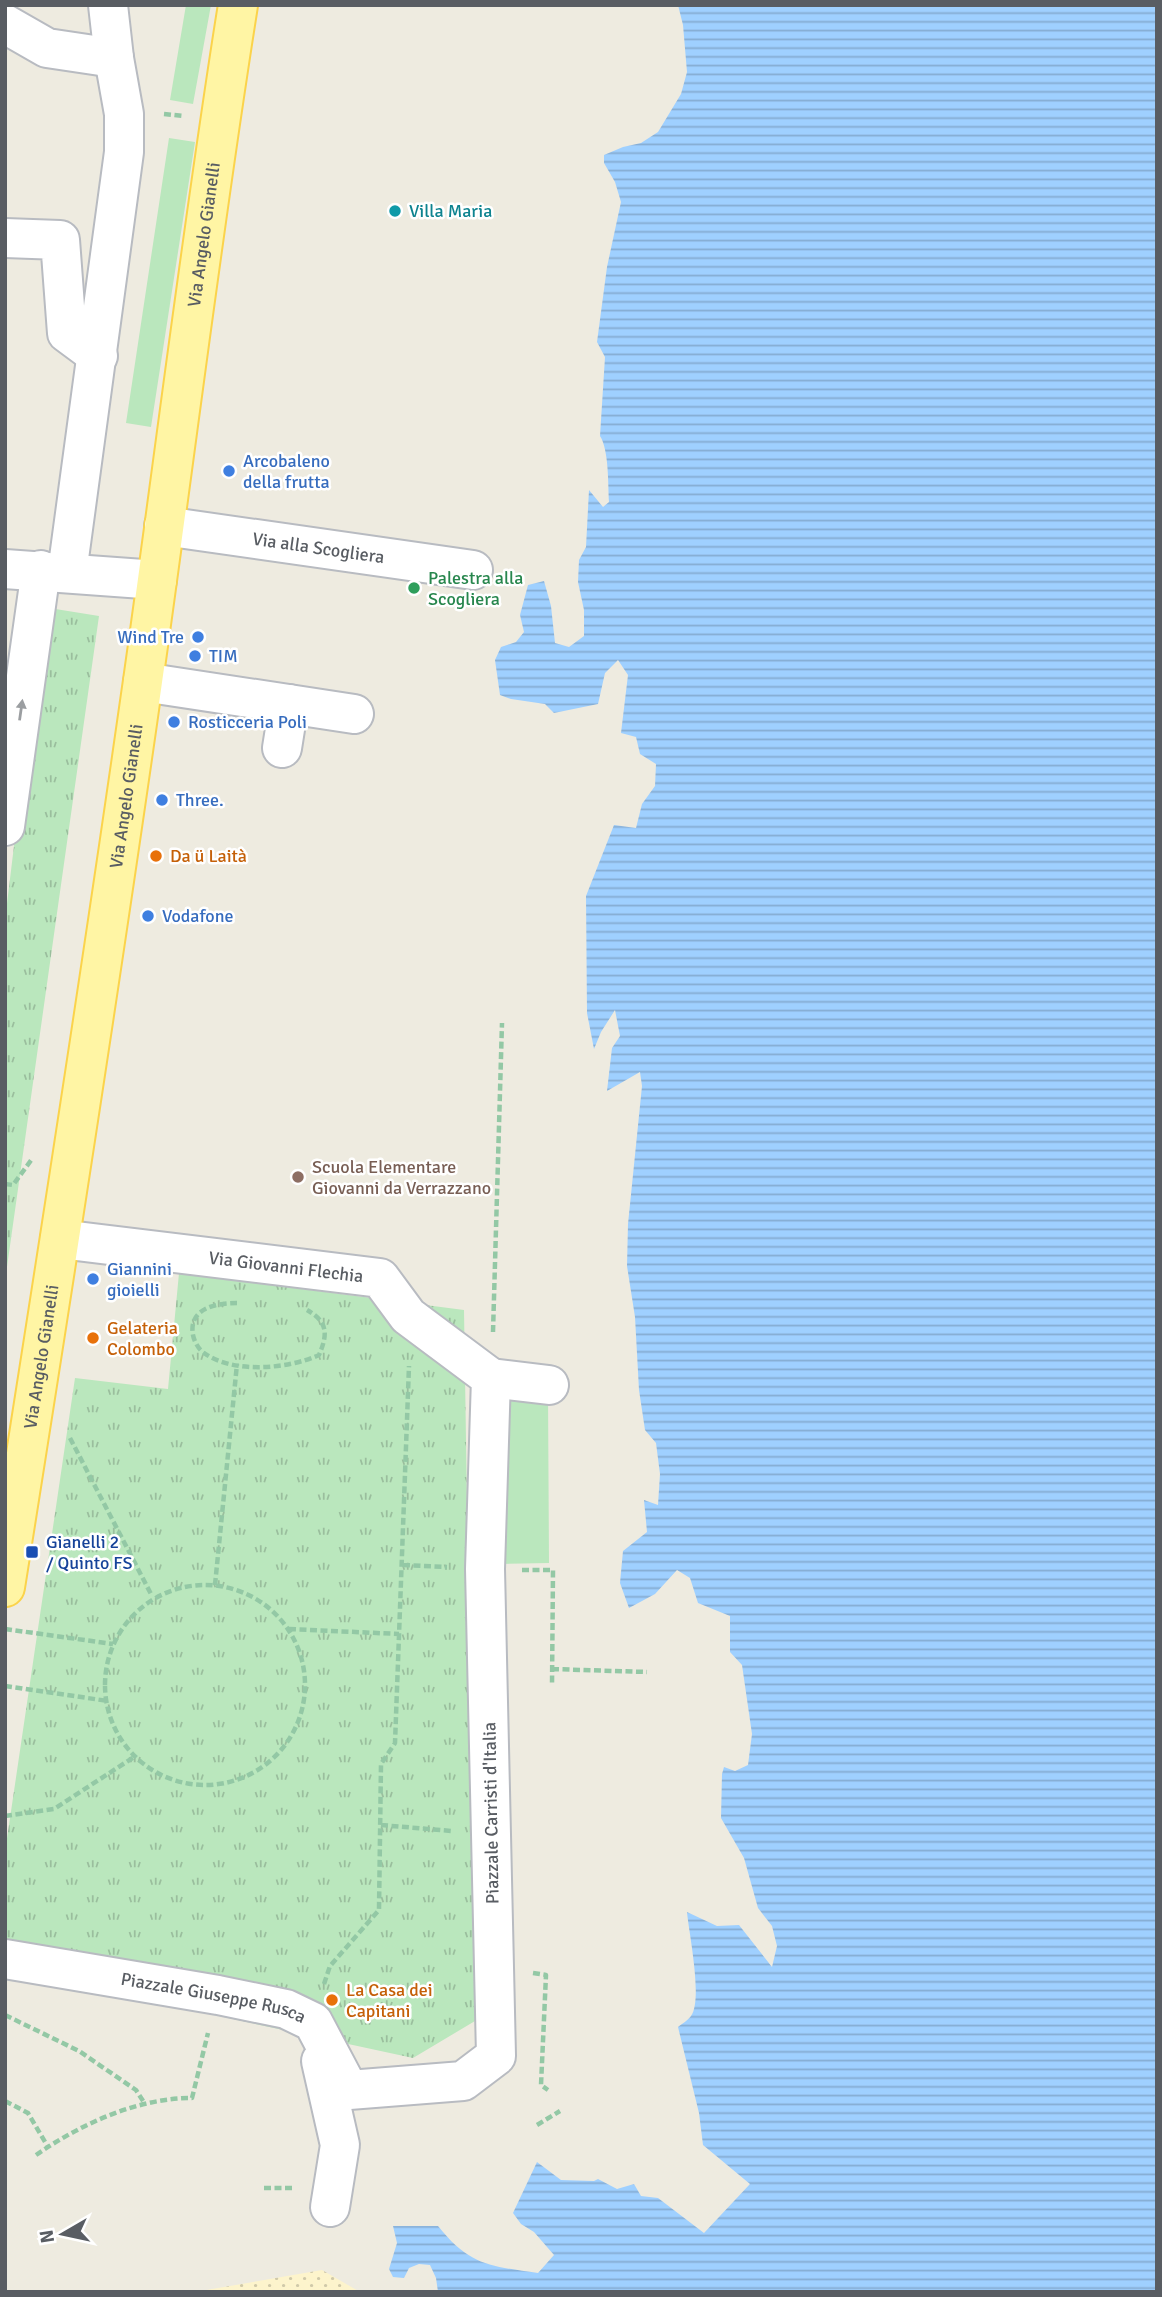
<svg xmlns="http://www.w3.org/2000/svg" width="1162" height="2297" viewBox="0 0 1162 2297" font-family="Signika,sans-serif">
	<defs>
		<pattern id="sand-dots" width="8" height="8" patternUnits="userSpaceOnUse" patternTransform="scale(1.75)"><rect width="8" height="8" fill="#fdf4cc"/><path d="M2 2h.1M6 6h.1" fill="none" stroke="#d0c9a9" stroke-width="1.8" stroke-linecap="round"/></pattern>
		<pattern id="park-tufts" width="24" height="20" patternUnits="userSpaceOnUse" patternTransform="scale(1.75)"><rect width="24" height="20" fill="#bae7bd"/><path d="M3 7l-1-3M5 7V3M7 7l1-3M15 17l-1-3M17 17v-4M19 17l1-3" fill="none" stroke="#9abe9d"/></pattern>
		<pattern id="water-rules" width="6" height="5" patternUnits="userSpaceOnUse" patternTransform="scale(1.75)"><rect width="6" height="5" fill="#9fd0ff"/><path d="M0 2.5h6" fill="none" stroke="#85acd2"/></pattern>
	</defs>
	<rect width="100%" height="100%" fill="#eeebe0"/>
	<!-- green -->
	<path fill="#bae7bd" d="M186 5H211L193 104 170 100Z
		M169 138 195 142 151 427 126 423Z
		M501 1393H548L549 1563 502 1564Z"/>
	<!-- sand -->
	<path fill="url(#sand-dots)" d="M322 2270 360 2292H195Z"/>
	<!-- park -->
	<path fill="url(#park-tufts)" d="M43 607 99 616 5 1281V920Z
		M179 1273 464 1310 475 2021 413 2058 24 1974 5 1959V1852L75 1378 168 1389Z"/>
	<!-- water -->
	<path fill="url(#water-rules)" d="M678 5H1157V2292H438L436 2278 430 2265 419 2264 409 2268 404 2278 393 2277 389 2269 397 2243 393 2226H438C470 2266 490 2266 538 2273L554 2255 534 2232 521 2224 513 2213 537 2162 561 2180 594 2181 598 2179 617 2189 634 2184 641 2196 658 2198 704 2233 750 2184 703 2145 699 2113 678 2027C682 2024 688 2020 691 2016 703 1999 689 1934 687 1912L717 1926 739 1925 772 1967 777 1946 772 1926 758 1908 744 1858 721 1818 722 1774 724 1767 735 1771 748 1765 752 1734 742 1665 730 1652V1616L698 1603 690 1578 677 1570 655 1594 629 1608 620 1583 623 1551 647 1532 644 1500 658 1505 660 1474 656 1443 645 1430 639 1390 635 1317 627 1266 628 1224 642 1086 640 1072 607 1091 612 1048 620 1036 615 1010 601 1032 594 1049 587 1013 586 896 614 825 636 828 642 804 655 786 656 764 640 754 636 737 621 733 628 675 618 660 605 673 598 704 554 713 545 704 511 699 500 695 495 660 501 647 516 642 524 632 520 615 528 585 544 581 551 606 555 643 569 647 584 636V610L578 582 579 560 586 547 589 490 603 507 609 502C608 484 609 450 600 436L605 357 597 342 607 267 621 202 615 182 604 163V155L623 147 641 143 658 132 681 94 687 72 683 25Z"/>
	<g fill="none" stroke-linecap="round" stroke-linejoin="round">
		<defs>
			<g id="street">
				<path d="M5 24 47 48 114 58"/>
				<path d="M5 238 60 240 67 333 98 356"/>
				<path id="s1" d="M164 526 473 570"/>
				<path d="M5 569 157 580"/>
				<path d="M67 573 124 152V114L114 58 108 5"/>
				<path d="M143 682 354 714"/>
				<path d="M282 748 289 704"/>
				<path d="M5 826 41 570"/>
				<path d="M491 1378 549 1385"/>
				<path id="s2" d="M5 1959 218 1995 286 2009 313 2022 349 2090 463 2081 496 2056 485 1569 491 1378 408 1316 380 1278 60 1239"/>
				<path d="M321 2061 340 2145 330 2207"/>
			</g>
			<g id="primary">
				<path id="s3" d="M5 1587C53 1285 100 984 143 681 175 456 202 230 238 5"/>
			</g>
		</defs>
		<!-- street casing -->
		<use href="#street" stroke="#b8bbc1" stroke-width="42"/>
		<!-- primary casing -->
		<use href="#primary" stroke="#fbd34b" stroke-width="42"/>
		<!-- path -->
		<path stroke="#93c8a5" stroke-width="4.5" stroke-dasharray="7 3.5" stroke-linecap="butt" d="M164 114 183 116
			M5 1184 13 1185 32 1159
			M237 1303C217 1303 188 1308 193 1335 194 1341 199 1350 204 1353 233 1374 288 1369 319 1355 328 1334 328 1322 307 1310
			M493 1332 502 1023
			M70 1438 152 1596
			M403 1565 447 1567
			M522 1570H553L552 1685
			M215 1585 237 1364
			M105 1685a100 100 0 1 1 200 0a100 100 0 1 1-200 0Z
			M5 1629 113 1644
			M289 1629 399 1634
			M552 1669 647 1672
			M5 1686 108 1701
			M5 1816 54 1809 134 1757
			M381 1825 452 1831
			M533 1973 546 1975 541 2085 548 2090
			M324 1984 330 1966 379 1910 381 1764 395 1743 409 1366
			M5 2015 79 2051 136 2090 145 2104
			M5 2101 28 2113 48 2147
			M537 2125 560 2111
			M36 2155C81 2124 137 2098 192 2098L208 2033
			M264 2188H295"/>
		<!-- street -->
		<use href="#street" stroke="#fff" stroke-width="38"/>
		<!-- primary -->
		<use href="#primary" stroke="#fff5a4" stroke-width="38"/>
	</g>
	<!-- one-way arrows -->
	<defs><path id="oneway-solid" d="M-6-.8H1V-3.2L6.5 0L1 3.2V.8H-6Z" transform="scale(1.75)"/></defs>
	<use fill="#9b9ea1" href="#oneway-solid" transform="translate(21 710) rotate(-82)"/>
	<!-- markers -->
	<circle fill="#0f9aa8" stroke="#fff" stroke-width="2.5" cx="395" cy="211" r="7"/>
	<g fill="#3f7fe0" stroke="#fff" stroke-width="2.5">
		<circle cx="229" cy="471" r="7"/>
		<circle cx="198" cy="637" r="7"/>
		<circle cx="195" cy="656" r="7"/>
		<circle cx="174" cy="722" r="7"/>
		<circle cx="162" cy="800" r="7"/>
		<circle cx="148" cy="916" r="7"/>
		<circle cx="93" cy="1279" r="7"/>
	</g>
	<circle fill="#2e9e5b" stroke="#fff" stroke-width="2.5" cx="414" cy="588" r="7"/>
	<g fill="#e8710a" stroke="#fff" stroke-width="2.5">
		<circle cx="156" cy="856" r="7"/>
		<circle cx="93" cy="1338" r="7"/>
		<circle cx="332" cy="2000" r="7"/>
	</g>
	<circle fill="#8d6e63" stroke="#fff" stroke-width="2.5" cx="298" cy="1177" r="7"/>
	<rect fill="#1a4fb4" stroke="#fff" stroke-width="2.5" x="25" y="1545" width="14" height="14" rx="3.5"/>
	<g text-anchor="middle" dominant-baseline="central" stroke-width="5" stroke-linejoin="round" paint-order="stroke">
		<!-- culture labels -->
		<g font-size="18" fill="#0d838f" stroke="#fff" text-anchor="start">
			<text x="409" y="211">Villa Maria</text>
		</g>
		<!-- street labels -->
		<g font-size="18" fill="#595d63" stroke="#fff">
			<text stroke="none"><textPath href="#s3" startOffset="1367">Via Angelo Gianelli</textPath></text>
			<text stroke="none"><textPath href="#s1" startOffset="156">Via alla Scogliera</textPath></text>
			<text stroke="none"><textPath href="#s3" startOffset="800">Via Angelo Gianelli</textPath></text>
			<text transform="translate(286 1267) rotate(7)">Via Giovanni Flechia</text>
			<text stroke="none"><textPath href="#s3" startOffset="233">Via Angelo Gianelli</textPath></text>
			<text transform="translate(491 1813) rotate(-91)">Piazzale Carristi d'Italia</text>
			<text stroke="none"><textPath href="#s2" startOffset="212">Piazzale Giuseppe Rusca</textPath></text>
		</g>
		<!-- shop labels -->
		<g font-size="18" fill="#366cbe" stroke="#fff" text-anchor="start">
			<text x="243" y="461">Arcobaleno<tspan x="243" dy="21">della frutta</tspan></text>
			<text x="184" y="637" text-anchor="end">Wind Tre</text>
			<text x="209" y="656">TIM</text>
			<text x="188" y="722">Rosticceria Poli</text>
			<text x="176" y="800">Three.</text>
			<text x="162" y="916">Vodafone</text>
			<text x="107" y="1269">Giannini<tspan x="107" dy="21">gioielli</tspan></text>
		</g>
		<!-- leisure labels -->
		<g font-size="18" fill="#27864d" stroke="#fff" text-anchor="start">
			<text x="428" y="578">Palestra alla<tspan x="428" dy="21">Scogliera</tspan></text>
		</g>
		<!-- food labels -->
		<g font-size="18" fill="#c56008" stroke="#fff" text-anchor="start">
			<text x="170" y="856">Da ü Laità</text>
			<text x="107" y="1328">Gelateria<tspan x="107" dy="21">Colombo</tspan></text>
			<text x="346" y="1990">La Casa dei<tspan x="346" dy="21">Capitani</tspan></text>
		</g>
		<!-- education labels -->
		<g font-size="18" fill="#785e54" stroke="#fff" text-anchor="start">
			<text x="312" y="1167">Scuola Elementare<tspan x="312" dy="21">Giovanni da Verrazzano</tspan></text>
		</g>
		<!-- transit labels -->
		<g font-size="18" fill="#164399" stroke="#fff" text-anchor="start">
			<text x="46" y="1542">Gianelli 2<tspan x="46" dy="21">/ Quinto FS</tspan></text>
		</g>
	</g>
	<!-- border -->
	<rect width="1162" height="2297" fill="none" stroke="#595d63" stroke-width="14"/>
	<!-- north arrow -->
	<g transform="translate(63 2234) rotate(261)" stroke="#ffffff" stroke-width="5" paint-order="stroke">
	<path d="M0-5L12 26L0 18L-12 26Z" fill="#595d63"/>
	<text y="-10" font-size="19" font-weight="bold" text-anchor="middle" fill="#595d63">N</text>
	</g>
</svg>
